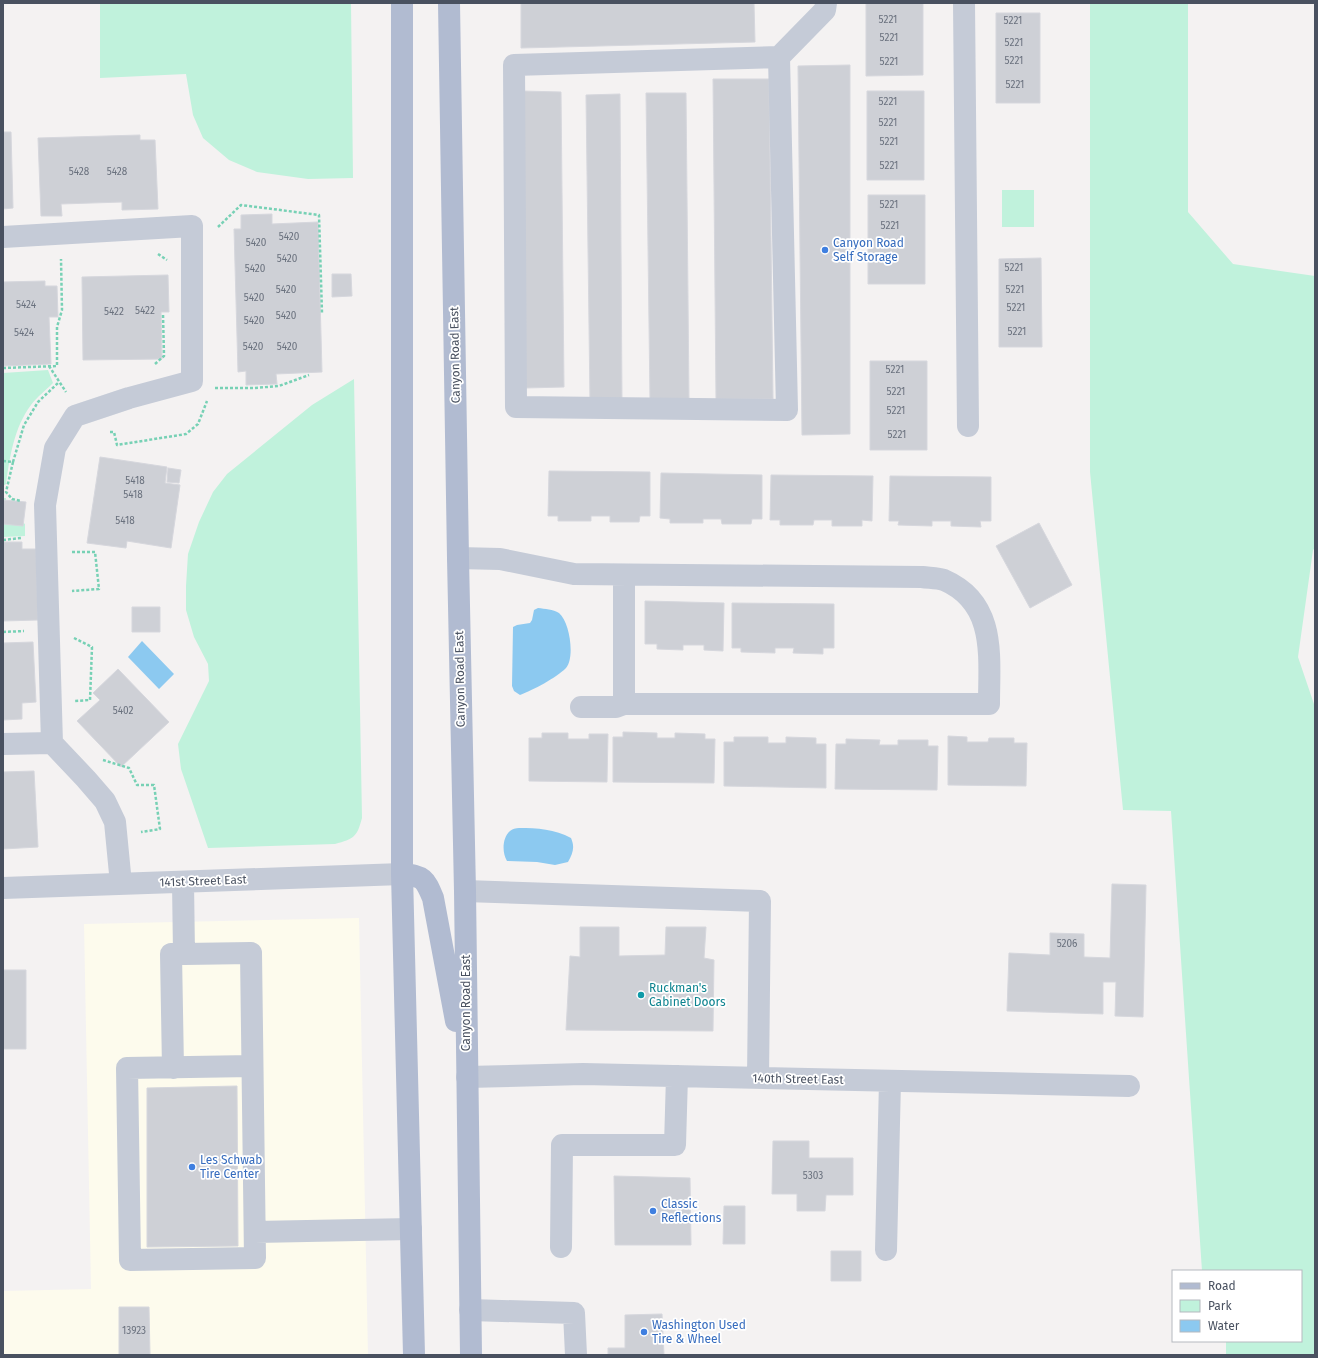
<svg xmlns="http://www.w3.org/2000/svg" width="1318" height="1358" viewBox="0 0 1318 1358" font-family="'Fira Sans',sans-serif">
	<rect width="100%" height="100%" fill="#f4f2f2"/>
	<!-- commercial -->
	<path fill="#fdfbed" d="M359 918 368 1355H3V1291L91 1289 84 924Z"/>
	<!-- green -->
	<path fill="#c0f2dc" d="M100 3H351L353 178 308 179 257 172 229 160 203 138 193 115 186 74 100 78Z
		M1090 3H1188V212L1233 264 1315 276V548L1313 550 1298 657 1315 707V1355H1226V1341H1301V1271H1202L1171 811 1123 810 1090 472Z
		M1002 190H1034V227H1002Z
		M48 370 53 383C46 390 37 397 31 405 14 428 10 456 6 484L3 486V373Z
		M354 379 362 818C357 837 354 839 335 844L208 848 181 769 178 744 209 681 208 664 194 637 186 610V586L188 554 199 522 213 492 227 474 312 405Z
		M3 498H6V501L22 522 25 524V536L3 537Z"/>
	<!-- water -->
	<path fill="#8cc9f0" d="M538 608C545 609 553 609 559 613 570 622 575 658 566 668 556 678 533 690 520 695L514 691 512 686 513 627 517 625 530 623 532 620 534 610Z
		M142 641 174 674 159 689 128 657Z
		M519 828C537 828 555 829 571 838 575 847 573 853 568 862L555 865 537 862 507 861C502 853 502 838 510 831 512 829 516 828 519 828Z"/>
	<!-- building -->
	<path fill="#ced0d6" stroke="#d6d7dd" d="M521 3H754L755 42 521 48Z
		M866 3H923V75L866 76Z
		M996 13H1040V103H996Z
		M850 65V434L802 435 798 66Z
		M713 79H769L773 399H716Z
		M522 91 561 92 564 387 525 388Z
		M867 91H924V180H867Z
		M646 93H686L689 400 650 401Z
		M620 94 622 402 590 403 586 95Z
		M3 132H11L13 208 3 209Z
		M140 135V140H155L158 209 122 210V202L61 204 62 216H41L38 138Z
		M868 195H925V284H868Z
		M272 214V224L318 222 322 372 276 374 277 384 246 385V371L238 372 234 229H241V215Z
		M1041 258 1042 347H999V259Z
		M332 274H351L352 296 332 297Z
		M168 275 169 312H161L162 359 83 360 82 277Z
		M45 281V286H57L58 317H49L51 364 3 366V282Z
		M870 361H927V450H870Z
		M100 457 167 467 165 483 180 485 171 548 127 541 126 548 87 543Z
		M168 468 181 470 179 483 167 482Z
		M549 471 650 472V516H640L639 522H610V516H591V521H558V516H548Z
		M661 473 762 475V519H752L751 524H722L721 519H703V523H670V519L660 518Z
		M771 475 873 476 872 521 862 520V526H832V520H814L813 525H780V520H770Z
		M890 476 991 477V521H980L981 527 951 526V521H932V526L898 525 899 521H889Z
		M3 500 26 502 23 526 3 524Z
		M1039 523 1072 585 1030 608 996 546Z
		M3 542H22V549H36L38 620 3 621Z
		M645 601 724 603 723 651 704 650V645H683V650L657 649V644H645Z
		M732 603 834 604V648H823V654L793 653 794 648H775V653L741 652V648H732Z
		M132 607H160V632H132Z
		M33 642 36 702 22 703V719L3 720V643Z
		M118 669 169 722 121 767 77 721 100 700 93 693Z
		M623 732 657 733V738H675V733L705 734V739H715L714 783 613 782V737H623Z
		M542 733H568V739H589V734H608L607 782 529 781V738H542Z
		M948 736 967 737V742H988L989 738H1014V743H1027L1026 786 948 785Z
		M734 737H768V743H786V737L816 738V744H826V788L724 786V742H734Z
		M846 739 880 740 879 745H898V740H928V746H938L937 790 835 789 836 744H846Z
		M34 771 38 847 3 849V772Z
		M1112 884 1146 885 1143 1017 1115 1016 1116 982H1103V1014L1007 1011 1009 953 1050 955V933L1084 934V957L1110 958Z
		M580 927H619V956L665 955 666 927H706L704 958 714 960 713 1031 566 1030 570 956 580 957Z
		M3 970H26V1049H3Z
		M237 1086 238 1246 147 1247V1088Z
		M773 1141H809V1158H853V1195H826L825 1211H797V1194H772Z
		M614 1176 690 1178 691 1245H615Z
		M724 1206H745V1244H723Z
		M831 1251H861V1281H831Z
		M119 1307H149L150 1355H119Z
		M662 1314 664 1355H608V1348H625V1315Z"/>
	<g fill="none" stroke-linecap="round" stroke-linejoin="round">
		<!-- path -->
		<path stroke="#77d1b5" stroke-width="2.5" stroke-dasharray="3 2" stroke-linecap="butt" d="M218 227 241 205 319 215 322 313
			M158 254 167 260
			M155 364 164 356 163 314
			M49 366 66 392
			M3 368 57 366V327L62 310 61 259
			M215 388H254L279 386 309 375
			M110 432H114L117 445 186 434 198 424 207 401
			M3 461 13 462 24 425 38 402 59 382
			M13 462 6 492 12 499 21 501
			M3 540 21 538
			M72 552H95L99 589 72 591
			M3 632 24 631
			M74 638 92 647 90 700 75 701
			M103 760 129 768 137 785H154L160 829 141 832"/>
		<!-- minor -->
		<path stroke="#c5cbd7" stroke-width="22" d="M964 3 968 426
			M779 57 787 410 516 407 514 65 779 57 825 10 826 3
			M3 237 192 226V381L129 398 75 416 55 448 45 505 52 743 86 779 105 801 115 822 121 884
			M458 558 500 559 574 574 922 577C929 578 938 578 944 580 997 603 989 657 989 704H624V575
			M581 707H616L624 704
			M3 744 52 743
			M183 882 184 954 251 953 255 1258 130 1260 127 1068 252 1066
			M3 888 402 874
			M465 891 760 901 758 1078
			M173 1068 171 954H184
			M467 1077 583 1074 1129 1086
			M255 1232 411 1229
			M561 1247 562 1145H675L677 1076
			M886 1250 890 1081
			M470 1310 574 1313 576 1355"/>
		<!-- major -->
		<path stroke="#b1bbd1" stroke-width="22" d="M402 3V874L414 1355
			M449 3 458 558 465 891 471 1355
			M402 874C424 876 425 879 433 898L456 1021"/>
	</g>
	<!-- markers -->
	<g fill="#3f7fe0" stroke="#fff" stroke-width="1.5">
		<circle cx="825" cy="250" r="4"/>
		<circle cx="192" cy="1167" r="4"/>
		<circle cx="653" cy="1211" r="4"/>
		<circle cx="644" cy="1332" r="4"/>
	</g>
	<circle fill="#0f9aa8" stroke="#fff" stroke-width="1.5" cx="641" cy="995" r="4"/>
	<g text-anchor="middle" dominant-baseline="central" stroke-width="3.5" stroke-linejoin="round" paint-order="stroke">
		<!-- number labels -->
		<g font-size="10" fill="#6a717e">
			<text x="888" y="20">5221</text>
			<text x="1013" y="21">5221</text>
			<text x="889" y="38">5221</text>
			<text x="1014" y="43">5221</text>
			<text x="1014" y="61">5221</text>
			<text x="889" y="62">5221</text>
			<text x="1015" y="85">5221</text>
			<text x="888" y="102">5221</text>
			<text x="888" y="123">5221</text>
			<text x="889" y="142">5221</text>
			<text x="889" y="166">5221</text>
			<text x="79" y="172">5428</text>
			<text x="117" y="172">5428</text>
			<text x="889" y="205">5221</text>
			<text x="890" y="226">5221</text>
			<text x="289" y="237">5420</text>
			<text x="256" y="243">5420</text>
			<text x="287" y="259">5420</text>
			<text x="1014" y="268">5221</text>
			<text x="255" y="269">5420</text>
			<text x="286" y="290">5420</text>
			<text x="1015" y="290">5221</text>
			<text x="254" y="298">5420</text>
			<text x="26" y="305">5424</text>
			<text x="1016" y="308">5221</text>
			<text x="145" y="311">5422</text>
			<text x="114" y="312">5422</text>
			<text x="286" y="316">5420</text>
			<text x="254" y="321">5420</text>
			<text x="1017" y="332">5221</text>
			<text x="24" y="333">5424</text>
			<text x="253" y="347">5420</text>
			<text x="287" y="347">5420</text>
			<text x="895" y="370">5221</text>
			<text x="896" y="392">5221</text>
			<text x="896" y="411">5221</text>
			<text x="897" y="435">5221</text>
			<text x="135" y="481">5418</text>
			<text x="133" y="495">5418</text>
			<text x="125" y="521">5418</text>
			<text x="123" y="711">5402</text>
			<text x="1067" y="944">5206</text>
			<text x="813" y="1176">5303</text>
			<text x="134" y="1331">13923</text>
		</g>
		<!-- shop labels -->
		<g font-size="12" fill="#366cbe" stroke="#fff" text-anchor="start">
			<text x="833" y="243">Canyon Road<tspan x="833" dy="14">Self Storage</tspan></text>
			<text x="200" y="1160">Les Schwab<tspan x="200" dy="14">Tire Center</tspan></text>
			<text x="661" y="1204">Classic<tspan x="661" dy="14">Reflections</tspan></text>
			<text x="652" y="1325">Washington Used<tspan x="652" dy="14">Tire &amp; Wheel</tspan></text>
		</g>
		<!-- street labels -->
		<g font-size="12" fill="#495160" stroke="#fff">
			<text transform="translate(455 355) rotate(-91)">Canyon Road East</text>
			<text transform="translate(460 679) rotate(-91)">Canyon Road East</text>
			<text transform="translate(203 881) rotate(-2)">141st Street East</text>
			<text transform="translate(466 1003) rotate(-90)">Canyon Road East</text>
			<text transform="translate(798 1079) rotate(1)">140th Street East</text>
		</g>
		<!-- culture labels -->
		<g font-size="12" fill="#0d838f" stroke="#fff" text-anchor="start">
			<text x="649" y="988">Ruckman's<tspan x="649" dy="14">Cabinet Doors</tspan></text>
		</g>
	</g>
	<!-- border -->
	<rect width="1318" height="1358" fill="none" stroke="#495160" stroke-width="8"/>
	<!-- legend -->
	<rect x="1172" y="1270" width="130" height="72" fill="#ffffff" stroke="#b6b9bf"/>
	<rect x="1180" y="1283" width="20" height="6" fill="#b1bbd1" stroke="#b6b9bf"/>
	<text x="1208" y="1290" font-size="12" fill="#495160">Road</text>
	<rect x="1180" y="1300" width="20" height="12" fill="#c0f2dc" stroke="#b6b9bf"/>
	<text x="1208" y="1310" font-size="12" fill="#495160">Park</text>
	<rect x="1180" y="1320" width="20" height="12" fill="#8cc9f0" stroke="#b6b9bf"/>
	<text x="1208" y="1330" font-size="12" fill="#495160">Water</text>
</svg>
